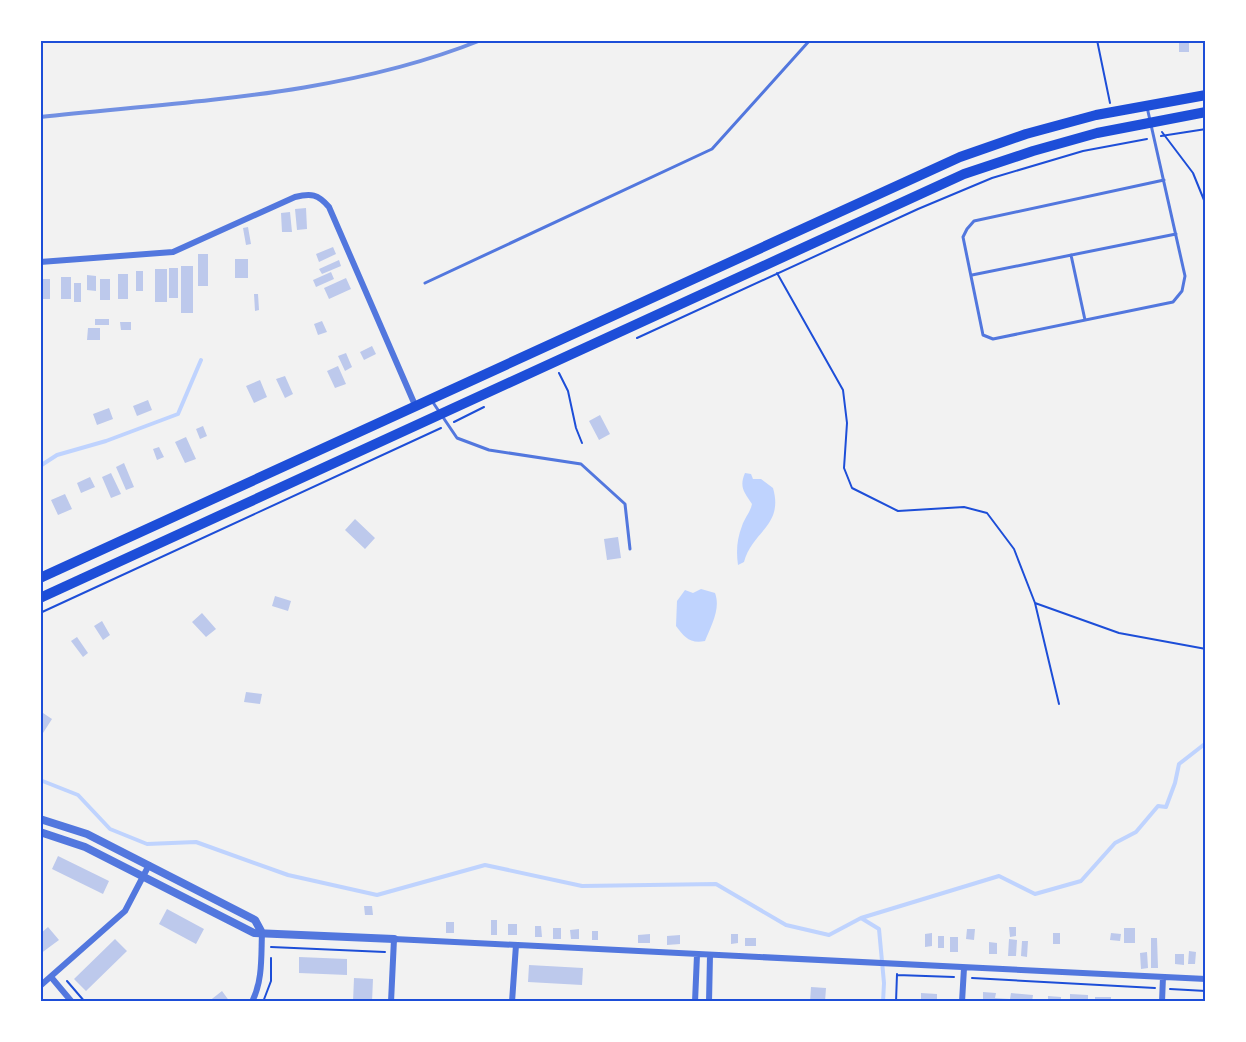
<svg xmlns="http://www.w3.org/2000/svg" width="1246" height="1042" viewBox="0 0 1246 1042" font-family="Raleway,sans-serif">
	<rect width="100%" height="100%" fill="#f2f2f2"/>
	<!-- water -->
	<path fill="#bfd3fe" d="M745 473 751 474 753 479H761L773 488C784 526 752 531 744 562L738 565C736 551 737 539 742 526 745 517 750 513 752 504 744 492 739 487 745 473Z
		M701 589 715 593C721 609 711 626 705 641 690 644 684 637 676 626L677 601 685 590 693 593Z"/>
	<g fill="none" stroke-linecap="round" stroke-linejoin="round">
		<!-- stream -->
		<path stroke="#bfd3fe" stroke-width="4" d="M40 466 57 455 106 441 178 414 201 360
			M40 780 78 795 110 829 147 844 196 842 288 875 377 895 485 865 582 886 716 884 786 925 829 935 861 918 999 876 1035 894 1081 881 1115 843 1136 832 1158 806 1166 807 1175 783 1179 764 1206 743
			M861 918 879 929 884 983 883 1002"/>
	</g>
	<!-- building -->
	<path fill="#bdc9ec" d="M1179 40H1189V52H1179Z
		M306 208 307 229 297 230 295 209Z
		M290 212 292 232H282L281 213Z
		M248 227 251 244 246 245 243 228Z
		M333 247 336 254 319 262 316 254Z
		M198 254H208V286H198Z
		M235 259H248V278H235Z
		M339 260 341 266 322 274 319 269Z
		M181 266H193V313H181Z
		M169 268H178V298H169Z
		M155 269H167V302H155Z
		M136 271H143V291H136Z
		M331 272 334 279 316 287 313 280Z
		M118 274H128V299H118Z
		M87 275 96 276V291L87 290Z
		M61 277H71V299H61Z
		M346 278 351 289 329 299 324 288Z
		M40 279H50V299H40Z
		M100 279H110V300H100Z
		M74 283H81V302H74Z
		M254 294H258L259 310 255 311Z
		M95 319H109V325H95Z
		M322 321 327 332 318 335 314 324Z
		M120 322H131V330H121Z
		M88 328H100V340H87Z
		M372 346 376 354 364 360 360 352Z
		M346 353 352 367 345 371 338 356Z
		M338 366 346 384 335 388 327 371Z
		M285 376 293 394 285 398 276 379Z
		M260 380 267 397 254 403 246 386Z
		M148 400 152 410 137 416 133 406Z
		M109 408 113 419 97 425 93 414Z
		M600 415 610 434 599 440 589 421Z
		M203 426 207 436 200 439 196 429Z
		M186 437 196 459 185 463 175 442Z
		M159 447 164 457 157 460 153 449Z
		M124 463 134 487 126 490 116 467Z
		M111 473 121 494 111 498 102 477Z
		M90 477 95 487 81 493 77 483Z
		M65 494 72 509 58 515 51 500Z
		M355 519 375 538 365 549 345 530Z
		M618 537 621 558 607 560 604 539Z
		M275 596 291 601 288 611 272 606Z
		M202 613 216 629 206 637 192 622Z
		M102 621 110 635 103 640 94 626Z
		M77 637 88 653 83 657 71 641Z
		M246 692 262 694 260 704 244 702Z
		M40 711 52 719 43 733 40 732Z
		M58 856 109 881 103 894 52 869Z
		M364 906H372L373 915H365Z
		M167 909 204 929 196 944 159 924Z
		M491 920H497V935H491Z
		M446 922H454V933H446Z
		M508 924H517V935H508Z
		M535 926H541L542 937H535Z
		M48 927 59 940 40 954V934Z
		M1009 927H1016V936L1010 937Z
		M553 928H561V939H553Z
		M1124 928H1135V943H1124Z
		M579 929V939H571L570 930Z
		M967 929H975L974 940 966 939Z
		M592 931H598V940H592Z
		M932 933V946L925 947V934Z
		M1053 933H1060V944H1053Z
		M1111 933 1121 934 1120 941 1110 940Z
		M650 934V943H638V935Z
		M731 934H738V943L731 944Z
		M680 935V944L667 945V936Z
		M938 936H944V948H938Z
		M950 937H958V952H950Z
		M745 938H756V946H745Z
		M1151 938H1157L1158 968H1151Z
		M115 939 127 951 86 991 74 979Z
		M1009 939 1017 940 1016 956H1008Z
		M1022 941H1028L1027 957 1021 956Z
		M989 942 997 943V954H989Z
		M1189 951 1196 952 1195 964H1188Z
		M1147 952 1148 968 1141 969 1140 953Z
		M1175 954H1184V965L1175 964Z
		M299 957 347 959V975L299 973Z
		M529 965 583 968 582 985 528 982Z
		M354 978 373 979 372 1002H353Z
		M811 987 826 988 825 1002H810Z
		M222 991 230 1002H208Z
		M983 992 996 993 995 998 1010 999 1011 993 1033 995 1032 1002H983Z
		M921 993 937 994V1002H921Z
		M1070 994 1088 995V1002H1070Z
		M1048 996 1061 997V1002H1048Z
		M1095 997H1111V1002H1095Z"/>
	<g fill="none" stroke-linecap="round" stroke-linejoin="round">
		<!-- path -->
		<path stroke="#1d4ed8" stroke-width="2" d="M1097 40 1110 103
			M1162 132 1193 173 1206 205
			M1161 136 1206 129
			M777 273 843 390 847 423 844 468 852 488 898 511 964 507 987 513 1014 549 1035 603 1059 704
			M637 338 918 209 992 178 1083 151 1147 139
			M559 373 568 391 576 428 582 443
			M454 422 484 407
			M1035 603 1119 633 1206 649
			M40 613 441 428
			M271 947 385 952
			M897 975 954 977
			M972 978 1155 988
			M67 981 85 1002
			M1170 989 1206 991
			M263 1002 271 981V958
			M896 1002 897 974"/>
		<!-- service -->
		<path stroke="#5277de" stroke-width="3" d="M1147 107 1185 276 1182 291 1173 302 993 339 983 335 963 237 967 229 974 221 1164 180
			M1071 255 1085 320
			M972 275 1176 234
			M425 283 712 149 810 40
			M432 401 457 438 489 450 581 464 625 504 630 549"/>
		<!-- minor -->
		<path stroke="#5277de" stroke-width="6" d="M40 262 173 252 295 197C311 193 318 194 329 207L415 405
			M51 977 72 1002
			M40 986 125 911 149 865
			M252 1002C263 980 261 956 262 933
			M391 1002 394 939 1206 979
			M512 1002 516 945
			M695 1002 697 955
			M709 1002 710 955
			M962 1002 964 968
			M1162 1002 1163 977"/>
		<!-- tertiary -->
		<path stroke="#5277de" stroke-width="8" d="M40 819 87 834 255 920 262 933
			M40 832 85 847 254 933 394 939"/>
		<!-- primary -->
		<path stroke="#1d4ed8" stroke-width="10" d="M40 578 960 157 1026 134 1096 115 1206 95
			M40 598 964 174 1033 151 1097 133 1206 112"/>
		<!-- rail -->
		<path stroke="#7290e2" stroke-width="4" d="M40 117C188 101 342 96 481 40"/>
	</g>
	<!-- border -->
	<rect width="1246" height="1042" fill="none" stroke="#ffffff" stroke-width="84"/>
	<rect x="42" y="42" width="1162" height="958" fill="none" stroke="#1d4ed8" stroke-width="2"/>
</svg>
